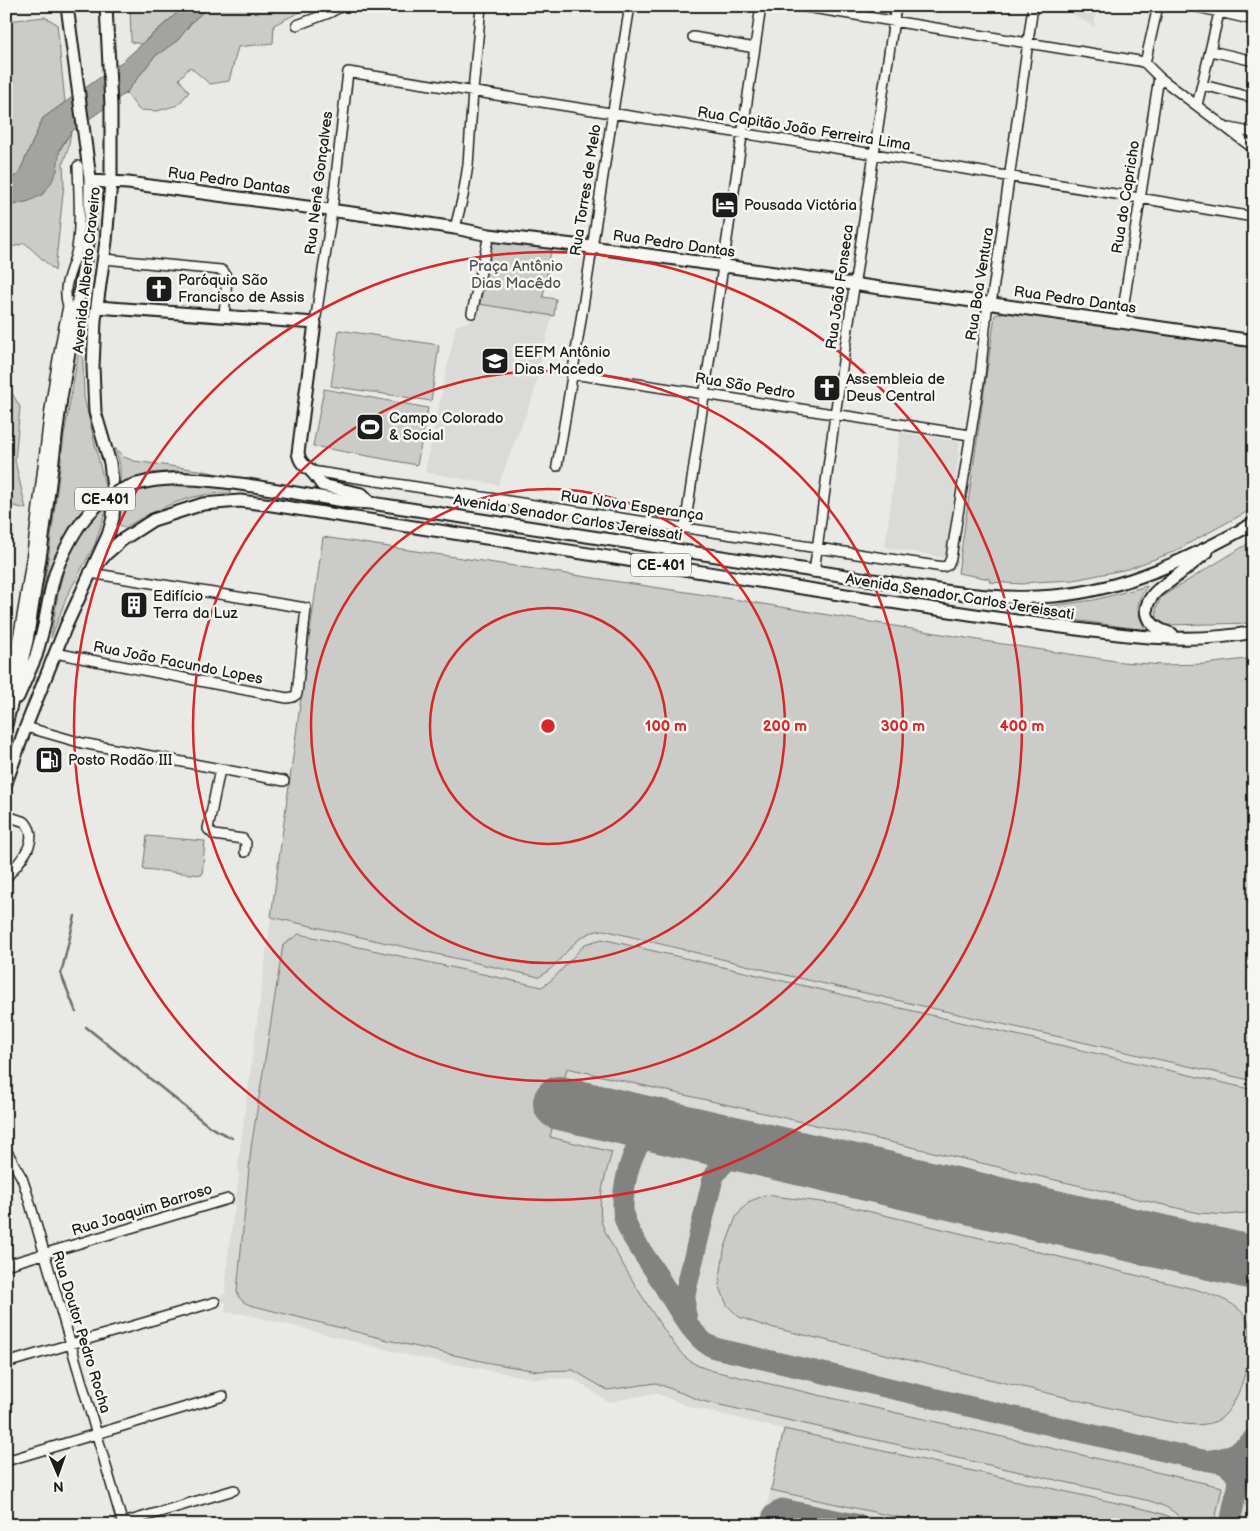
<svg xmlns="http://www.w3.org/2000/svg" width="1260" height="1531" viewBox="0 0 1260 1531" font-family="'Balsamiq Sans',sans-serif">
	<rect width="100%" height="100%" fill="#e9e9e5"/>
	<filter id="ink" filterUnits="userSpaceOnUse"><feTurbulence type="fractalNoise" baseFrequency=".02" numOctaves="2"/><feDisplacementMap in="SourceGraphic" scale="10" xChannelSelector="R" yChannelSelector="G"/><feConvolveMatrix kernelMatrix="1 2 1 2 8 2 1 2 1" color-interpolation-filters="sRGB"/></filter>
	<g filter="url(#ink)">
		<!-- built -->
		<path fill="#dadad6" d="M1060 6H1097L1094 27Z
			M479 304 552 315 533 396 498 485 425 472 456 326 477 318Z
			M900 432 960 442 946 558 885 547Z
			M271 917 539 977 548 972 582 935 594 931 604 930 790 976 1254 1081V1525H763L783 1429 690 1407 656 1393 608 1402 573 1378 537 1379 420 1358 245 1314 225 1312 226 1302H220V1296L225 1294 227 1263 239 1175 238 1164Z"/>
		<!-- green -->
		<path fill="#cbcbc7" stroke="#747472" d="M130 6H185L141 44 131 42Z
			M209 6H312L274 25 273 43 238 47 229 81 210 84 190 67 179 79 189 92 178 105 157 111 139 110 126 93 154 57 178 40 192 22Z
			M45 17 57 24 65 102 43 118 18 175 6 180V21Z
			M71 132 68 149 63 163 64 184 55 271 25 243 6 249V207L29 201Z
			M495 239 549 247 551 250 543 297 556 299 554 316 479 304 490 243Z
			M1005 312 1254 348V508L1171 553 1128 569 1074 580 1033 582 1023 584 989 582 990 579 958 573 995 315Z
			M339 330 439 345 431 401 331 386Z
			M82 333 84 397 106 491C53 526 49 581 36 638L49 553 64 436Z
			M6 383 20 407 15 461 26 509 6 504Z
			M324 389 428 408 417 465 313 446Z
			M115 448 124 457 134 461 199 470 233 477 179 471 151 473 120 483V465Z
			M168 484H188L232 489 230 493C188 493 159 508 124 528L119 524 122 503 118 498 148 487Z
			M107 506 95 544 67 596 51 638C58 592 64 534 107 506Z
			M323 537 739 600 990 642 1122 662 1164 665 1205 664 1254 658V1081L790 976 604 930C571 932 565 963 539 977L271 917Z
			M1254 540V623L1166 625 1157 619 1156 608 1161 597Z
			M1147 586C1146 589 1143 592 1141 596 1134 609 1141 619 1145 630L1018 612 1019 608 1041 607 1094 600Z
			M147 836 205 841 202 875 143 869Z
			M299 934 542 987 554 978 585 944 602 939 1254 1090V1212L1227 1215 1199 1213 567 1068 550 1137 612 1152C606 1174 598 1196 601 1220 604 1238 670 1344 685 1357 698 1369 718 1372 735 1376L1222 1487 1214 1525H1185C1176 1510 1165 1506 1150 1501L702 1401 656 1383 607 1390 573 1370 537 1371 490 1363 404 1344 250 1305C243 1302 239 1300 237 1291L251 1148 283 945Z
			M765 1195 838 1204 1198 1290C1215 1296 1241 1303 1248 1322 1256 1345 1240 1414 1214 1422 1197 1428 1179 1423 1161 1420L762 1325 739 1317 727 1305 719 1285 724 1250 736 1217 748 1202Z
			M784 1429 1153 1511 1168 1516 1178 1525H934L771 1490Z"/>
		<!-- water -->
		<path fill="#a3a3a1" stroke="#6d6d6c" d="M185 6H209L192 22 178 40 154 57 126 93 71 132 60 148 57 171 51 183 42 195 29 201 6 207V180L18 175 43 118 123 61Z"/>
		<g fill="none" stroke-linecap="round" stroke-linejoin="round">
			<!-- stream -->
			<path stroke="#6d6d6c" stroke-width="2.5" d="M75 916 61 974 76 1012
				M86 1027 210 1127 232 1138"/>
			<!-- taxiway -->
			<path stroke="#828280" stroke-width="21" d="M685 1132C673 1131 655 1132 645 1139 629 1149 620 1200 624 1217 629 1236 644 1254 654 1270 668 1291 685 1326 704 1342 711 1348 719 1349 728 1351L1198 1459 1254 1469
				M1221 1256 1238 1254 1254 1248
				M687 1319 685 1310V1294L713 1178C725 1156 743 1149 768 1151
				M1211 1460C1228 1458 1243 1451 1254 1438
				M1225 1465C1232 1469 1236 1473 1238 1482L1230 1525
				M771 1525 773 1515 782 1509 860 1525"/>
			<!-- runway -->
			<path stroke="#828280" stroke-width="54" d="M560 1103 1254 1263"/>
			<defs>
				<path id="minor" d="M800 6 1139 61 1145 63 1159 77 1254 149
					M1193 6 1254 20
					M297 25 329 13 342 6
					M693 37 755 48
					M1211 51 1254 61
					M1145 63 1158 6
					M1203 85 1254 98
					M1197 105 1219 13
					M1230 128 1254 133
					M455 228 463 196 468 165 473 91 481 6
					M104 259 221 270 224 272 227 278 224 316
					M472 313 489 235
					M1121 322 1159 77
					M315 323 332 211 348 72 874 154 1254 217
					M1251 340 1254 324
					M573 374 970 435
					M557 466C584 313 604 159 630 6
					M311 471 943 567 948 565 951 558 980 376 987 310 992 297 1000 244 1033 6
					M685 527 761 6
					M814 572 835 415 896 6
					M55 653 287 698 293 697 297 694 306 608 90 573
					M6 694C26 611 36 526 46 442 51 396 59 351 68 306 61 284 73 270 77 249 81 222 79 194 78 166
					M26 727 82 743 284 781
					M220 769 208 829 214 835 243 839 246 843 245 852
					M6 819 13 818 25 822C42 841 18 863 6 878
					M6 1150 22 1178 27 1193 123 1525
					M6 1265 228 1199
					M6 1363 215 1302
					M6 1461 223 1396
					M123 1523 234 1490"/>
				<path id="major" d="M90 181 128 183 396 219 455 228 489 235 591 247 1254 341
					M97 307 315 323 298 453C300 464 305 465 312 472 316 476 319 481 322 485L362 494 371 503
					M247 485 350 502 371 503 951 592C986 597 1020 599 1054 596 1125 590 1193 557 1254 523
					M90 573 107 553 122 540 153 520 203 504 240 501 272 505C467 535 663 565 858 597 924 607 989 618 1055 626 1121 635 1188 645 1254 632
					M1172 634C1153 629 1137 615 1153 595 1158 588 1167 584 1174 578 1185 570 1196 561 1207 552
					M18 697 36 656 44 626
					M6 725 27 641 42 545 61 398 90 231V178L67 6
					M6 783 25 729 66 626 108 535 113 518 114 497 110 463 95 412 93 367 95 320 106 241 111 182V106L106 6"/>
			</defs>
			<!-- minor casing -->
			<use href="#minor" stroke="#1c1c1c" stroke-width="12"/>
			<!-- major casing -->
			<use href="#major" stroke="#1c1c1c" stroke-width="15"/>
			<!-- minor -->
			<use href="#minor" stroke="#f6f6f2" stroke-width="9"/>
			<!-- major -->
			<use href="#major" stroke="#f6f6f2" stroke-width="11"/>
			<defs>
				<path id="major-bridge" d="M44 626C47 609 50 591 55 574 59 561 65 550 71 539 109 468 178 475 247 485"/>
			</defs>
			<!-- major-bridge casing -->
			<use href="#major-bridge" stroke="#1c1c1c" stroke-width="15" stroke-linecap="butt"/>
			<!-- major-bridge -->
			<use href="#major-bridge" stroke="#f6f6f2" stroke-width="11"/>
		</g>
	</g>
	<!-- distance rings -->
	<g fill="none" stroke="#d62828" stroke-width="2.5">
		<circle cx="548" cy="726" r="118"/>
		<circle cx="548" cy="726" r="237"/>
		<circle cx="548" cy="726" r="355"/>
		<circle cx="548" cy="726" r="474"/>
	</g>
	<!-- icons -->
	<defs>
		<symbol id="hotel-square" viewBox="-11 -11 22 22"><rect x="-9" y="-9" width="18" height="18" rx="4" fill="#1c1c1c" stroke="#f6f6f2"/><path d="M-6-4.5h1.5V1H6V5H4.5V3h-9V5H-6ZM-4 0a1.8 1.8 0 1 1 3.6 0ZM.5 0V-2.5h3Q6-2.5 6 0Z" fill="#fff"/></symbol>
		<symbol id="church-square" viewBox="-11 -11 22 22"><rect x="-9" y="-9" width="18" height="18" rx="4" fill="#1c1c1c" stroke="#f6f6f2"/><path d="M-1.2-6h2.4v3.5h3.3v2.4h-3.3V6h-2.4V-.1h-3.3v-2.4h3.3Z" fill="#fff"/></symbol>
		<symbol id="school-square" viewBox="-11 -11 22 22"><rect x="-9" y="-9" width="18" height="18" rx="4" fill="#1c1c1c" stroke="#f6f6f2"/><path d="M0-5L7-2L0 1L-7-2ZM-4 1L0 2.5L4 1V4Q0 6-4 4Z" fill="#fff"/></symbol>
		<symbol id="stadium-square" viewBox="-11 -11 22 22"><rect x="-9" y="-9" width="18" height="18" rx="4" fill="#1c1c1c" stroke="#f6f6f2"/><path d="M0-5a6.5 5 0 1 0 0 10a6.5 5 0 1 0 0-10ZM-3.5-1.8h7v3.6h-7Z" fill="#fff"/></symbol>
		<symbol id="building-square" viewBox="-11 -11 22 22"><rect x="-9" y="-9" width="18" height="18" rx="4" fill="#1c1c1c" stroke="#f6f6f2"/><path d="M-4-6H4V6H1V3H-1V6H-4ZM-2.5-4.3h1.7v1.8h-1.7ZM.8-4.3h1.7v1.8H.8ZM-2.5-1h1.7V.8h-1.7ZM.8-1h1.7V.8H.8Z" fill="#fff"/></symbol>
		<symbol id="fuel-square" viewBox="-11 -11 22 22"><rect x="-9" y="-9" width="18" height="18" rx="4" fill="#1c1c1c" stroke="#f6f6f2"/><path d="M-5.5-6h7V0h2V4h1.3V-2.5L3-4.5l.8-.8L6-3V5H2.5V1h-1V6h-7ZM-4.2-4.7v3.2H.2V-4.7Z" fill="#fff"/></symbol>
	</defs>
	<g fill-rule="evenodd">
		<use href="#hotel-square" x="709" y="189" width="32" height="32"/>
		<use href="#church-square" x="143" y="273" width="32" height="32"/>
		<use href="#school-square" x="479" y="345" width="32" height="32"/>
		<use href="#church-square" x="811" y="372" width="32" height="32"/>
		<use href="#stadium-square" x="354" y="411" width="32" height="32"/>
		<use href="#building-square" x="118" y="589" width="32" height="32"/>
		<use href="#fuel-square" x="33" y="744" width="32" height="32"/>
	</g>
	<g text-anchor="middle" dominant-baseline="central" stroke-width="5" stroke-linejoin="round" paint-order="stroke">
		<!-- shield labels -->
		<g fill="#f6f6f2" stroke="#5d5d5c" stroke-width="1">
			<rect x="75" y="487.5" width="60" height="23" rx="4"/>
			<rect x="631" y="553.5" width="60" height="23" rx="4"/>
		</g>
		<g font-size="14" font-weight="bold" fill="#1c1c1c">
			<text x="105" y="499">CE-401</text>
			<text x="661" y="565">CE-401</text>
		</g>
		<!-- street labels -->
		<g font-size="15" fill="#1c1c1c" stroke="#f6f6f2">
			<text transform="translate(804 129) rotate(9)">Rua Capitão João Ferreira Lima</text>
			<text transform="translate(229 181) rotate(8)">Rua Pedro Dantas</text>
			<text transform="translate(319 183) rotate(-83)">Rua Nenê Gonçalves</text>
			<text transform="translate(586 190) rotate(-81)">Rua Torres de Melo</text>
			<text transform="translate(1126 197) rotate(-81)">Rua do Capricho</text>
			<text transform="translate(674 244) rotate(8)">Rua Pedro Dantas</text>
			<text transform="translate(87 270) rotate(-84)">Avenida Alberto Craveiro</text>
			<text transform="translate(980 284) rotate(-81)">Rua Boa Ventura</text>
			<text transform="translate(840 287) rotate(-82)">Rua João Fonseca</text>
			<text transform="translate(1075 300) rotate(8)">Rua Pedro Dantas</text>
			<text transform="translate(745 386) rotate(9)">Rua São Pedro</text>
			<text transform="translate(632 506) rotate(8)">Rua Nova Esperança</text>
			<text transform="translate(568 518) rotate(9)">Avenida Senador Carlos Jereissati</text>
			<text transform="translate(960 597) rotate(9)">Avenida Senador Carlos Jereissati</text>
			<text transform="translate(178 663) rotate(11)">Rua João Facundo Lopes</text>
			<text transform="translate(142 1210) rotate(-17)">Rua Joaquim Barroso</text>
			<text transform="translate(81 1332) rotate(73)">Rua Doutor Pedro Rocha</text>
		</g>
		<!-- poi labels -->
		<g font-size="15" fill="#1c1c1c" stroke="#f6f6f2" text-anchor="start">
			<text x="744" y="205">Pousada Victória</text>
			<text x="178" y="280">Paróquia São<tspan x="178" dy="17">Francisco de Assis</tspan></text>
			<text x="514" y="352">EEFM Antônio<tspan x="514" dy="17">Dias Macedo</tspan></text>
			<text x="846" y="379">Assembleia de<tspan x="846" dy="17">Deus Central</tspan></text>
			<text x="389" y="418">Campo Colorado<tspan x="389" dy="17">&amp; Social</tspan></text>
			<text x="153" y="596">Edifício<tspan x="153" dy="17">Terra da Luz</tspan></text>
			<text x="68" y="760">Posto Rodão III</text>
		</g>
		<!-- park labels -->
		<g font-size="15" fill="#51514f" stroke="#f6f6f2">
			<text x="516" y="266">Praça Antônio<tspan x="516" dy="17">Dias Macêdo</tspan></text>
		</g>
	</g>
	<circle cx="548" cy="726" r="8" fill="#d62828" stroke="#f6f6f2" stroke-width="2.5"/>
	<g font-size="15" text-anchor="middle" font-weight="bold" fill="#d62828" stroke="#f6f6f2" stroke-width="5" stroke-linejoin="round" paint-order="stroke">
		<text x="666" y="731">100 m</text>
		<text x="785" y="731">200 m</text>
		<text x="903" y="731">300 m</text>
		<text x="1022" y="731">400 m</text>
	</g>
	<!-- margin -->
	<rect width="1260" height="1531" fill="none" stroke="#f6f6f2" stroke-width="25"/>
	<rect x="12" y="12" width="1235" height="1506" fill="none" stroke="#1c1c1c" stroke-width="2" filter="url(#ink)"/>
	<!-- north arrow -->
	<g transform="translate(58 1474) rotate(178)" stroke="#f6f6f2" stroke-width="4" paint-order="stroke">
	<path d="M0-4L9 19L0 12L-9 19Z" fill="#1c1c1c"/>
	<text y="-8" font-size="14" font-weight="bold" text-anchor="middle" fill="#1c1c1c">N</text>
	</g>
</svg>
